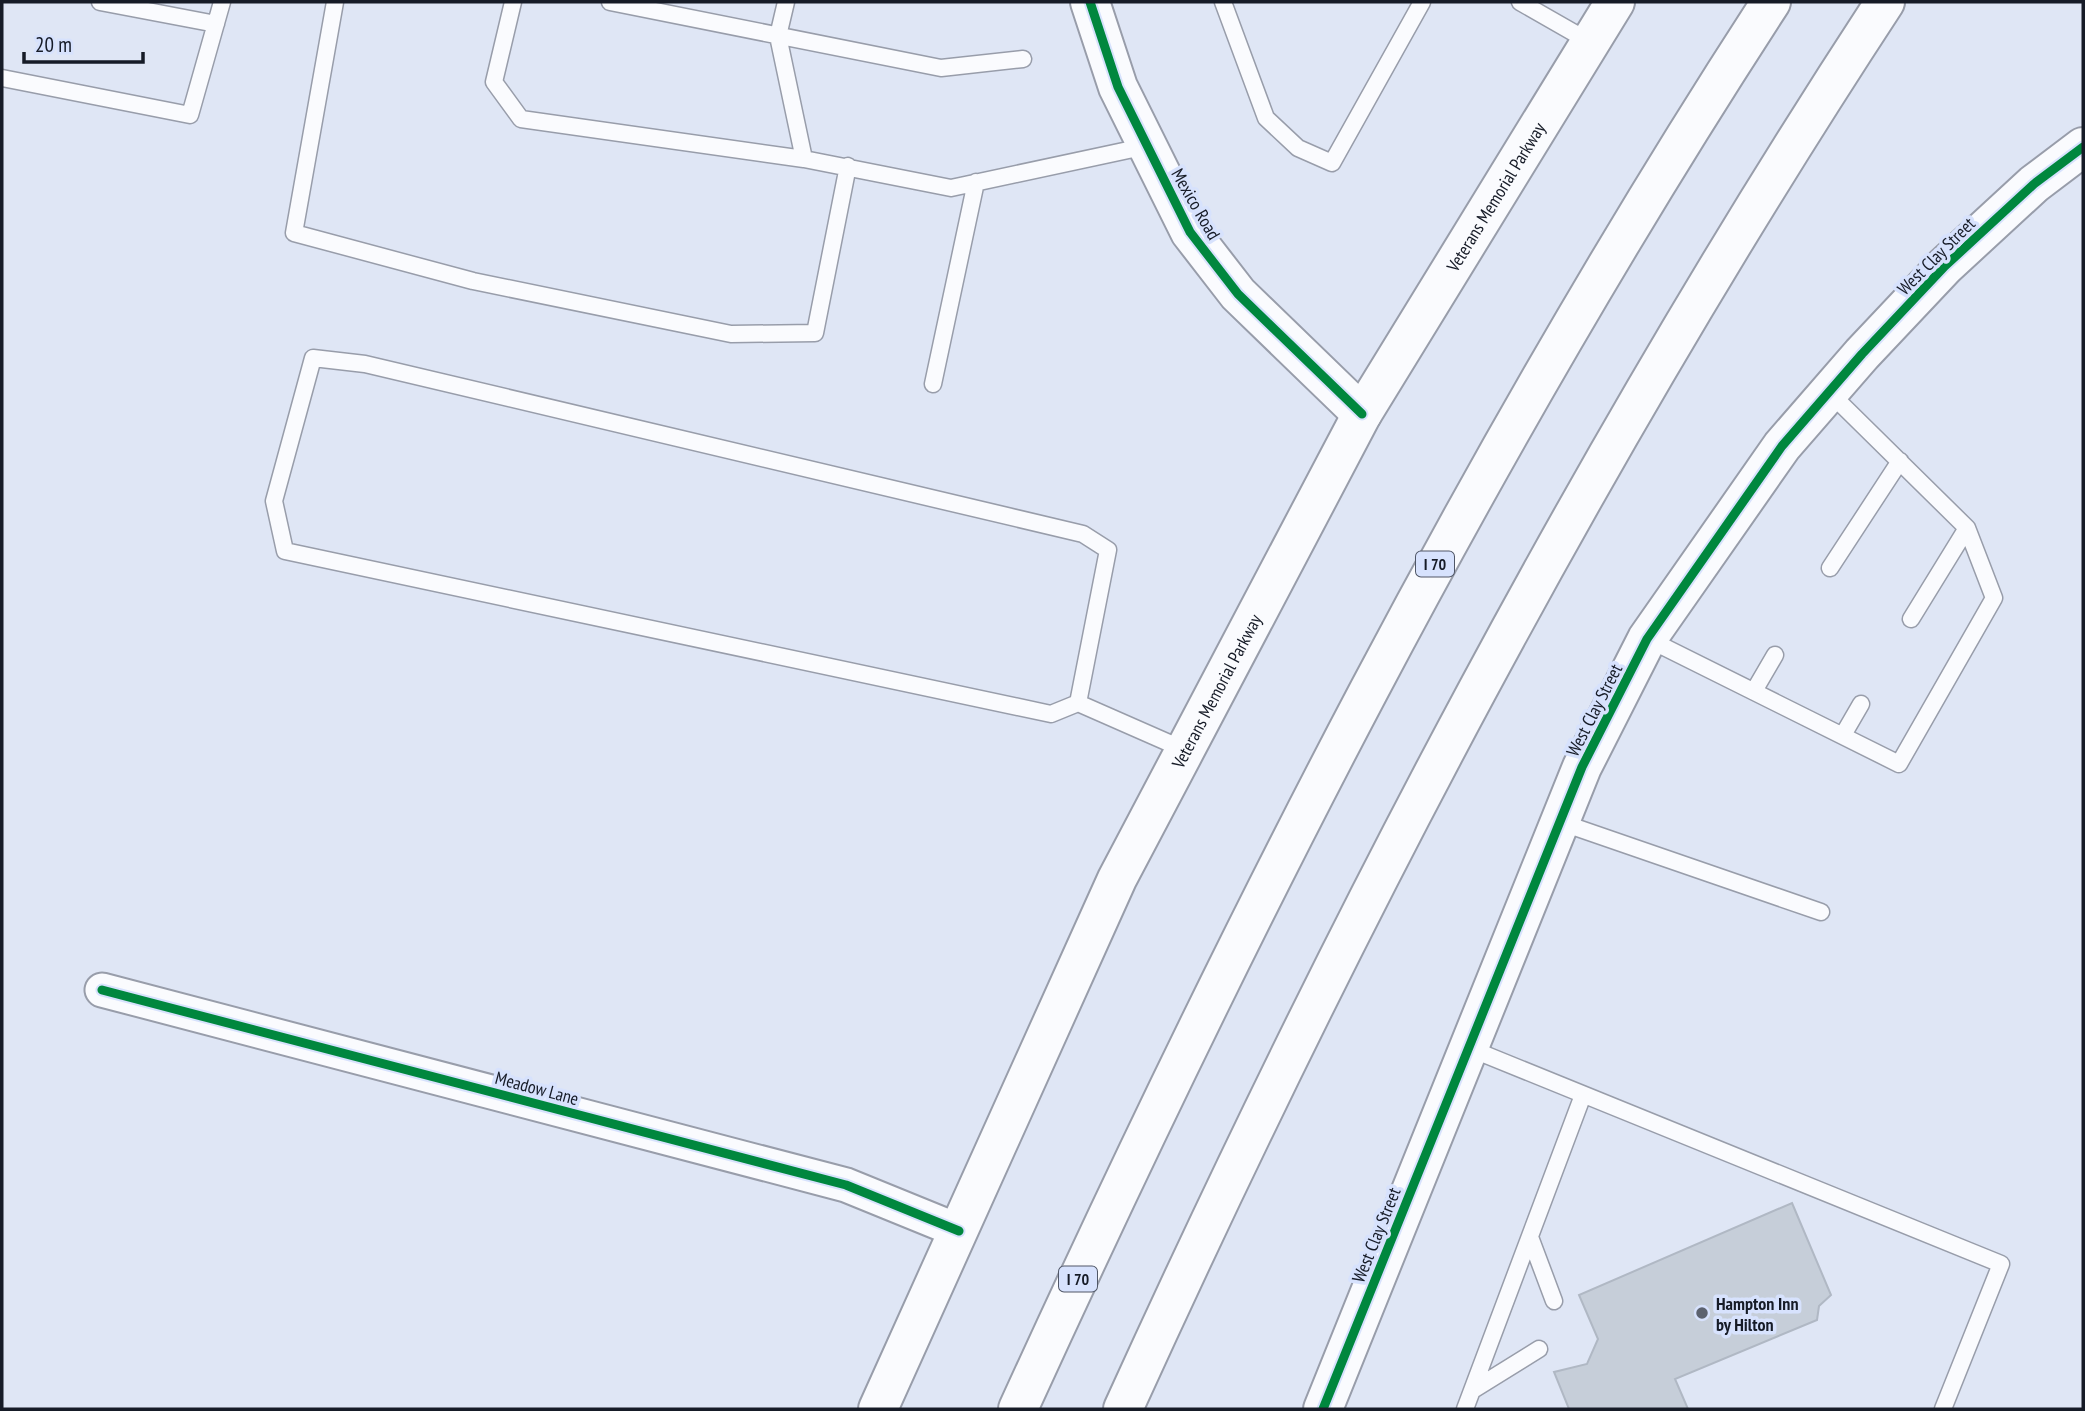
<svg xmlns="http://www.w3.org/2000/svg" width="2085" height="1411" viewBox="0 0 2085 1411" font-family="'PT Sans Narrow',sans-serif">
	<rect width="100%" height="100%" fill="#dfe6f5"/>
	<!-- building -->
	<path fill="#c6ced9" stroke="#b0b8c4" stroke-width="2" d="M1792 1203 1831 1295 1819 1306 1817 1320 1675 1379 1688 1409H1569L1554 1372 1587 1364 1598 1339 1579 1295Z"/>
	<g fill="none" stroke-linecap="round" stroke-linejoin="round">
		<defs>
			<path id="service" d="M100 2 216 24
				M335 2 294 233 473 281 731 334 815 333 848 166
				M513 2 494 82 521 119 804 159
				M610 2 941 68 1023 59
				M786 2 778 36 804 159 951 188 1147 146
				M1223 2 1266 118 1298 148 1332 163 1422 2
				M1520 2 1590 42
				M2 78 190 115 222 2
				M933 384 976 182
				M1830 568 1900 461
				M1911 619 1967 528
				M1648 639 1899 764 1994 598 1967 528 1830 393
				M1754 691 1775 655
				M1078 703 1108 550 1083 534 365 364 313 358 274 501 285 551 1051 714 1078 703 1185 750
				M1843 735 1861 704
				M1560 822 1821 912
				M1469 1048 2001 1264 1943 1409
				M1530 1237 1554 1301
				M1473 1390 1539 1349
				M1465 1409 1583 1095"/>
			<path id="minor" d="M102 990 846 1185 959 1231"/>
			<path id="tertiary" d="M1090 2 1118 87 1190 232 1238 294 1362 414
				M1323 1409 1582 767 1647 639 1782 446 1862 354 1945 266 2034 184 2083 147"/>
			<g id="secondary">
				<path id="s1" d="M878 1409 1117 879 1185 750 1362 414 1615 2"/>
			</g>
			<path id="motorway" d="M1018 1409C1239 925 1480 449 1771 2
				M1123 1409C1344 923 1592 449 1885 2"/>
		</defs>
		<!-- service casing -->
		<use href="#service" stroke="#989daa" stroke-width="19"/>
		<!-- minor casing -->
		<use href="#minor" stroke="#989daa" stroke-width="37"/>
		<!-- tertiary casing -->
		<use href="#tertiary" stroke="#989daa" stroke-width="42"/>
		<!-- secondary casing -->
		<use href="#secondary" stroke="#989daa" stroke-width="42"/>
		<!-- motorway casing -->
		<use href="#motorway" stroke="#989daa" stroke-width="42"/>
		<!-- service -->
		<use href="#service" stroke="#fafbfe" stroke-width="16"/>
		<!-- minor -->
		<use href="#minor" stroke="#fafbfe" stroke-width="33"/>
		<!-- tertiary -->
		<use href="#tertiary" stroke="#fafbfe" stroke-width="38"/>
		<!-- secondary -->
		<use href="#secondary" stroke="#fafbfe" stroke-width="38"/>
		<!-- motorway -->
		<use href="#motorway" stroke="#fafbfe" stroke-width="38"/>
		<defs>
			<path id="cycleway" d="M1090 2 1118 87 1190 232 1238 294 1362 414
				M102 990 846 1185 959 1231
				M1323 1409 1582 767 1647 639 1782 446 1862 354 1945 266 2034 184 2083 147"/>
		</defs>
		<!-- cycleway casing -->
		<use href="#cycleway" stroke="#d7e2fd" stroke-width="13"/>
		<!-- cycleway -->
		<use href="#cycleway" stroke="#00873e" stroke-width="9"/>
	</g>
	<!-- markers -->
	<circle fill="#5c626f" stroke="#d7e2fd" stroke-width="2.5" cx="1702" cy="1313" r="7"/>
	<g text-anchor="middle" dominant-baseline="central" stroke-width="7" stroke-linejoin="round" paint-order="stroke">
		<!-- shield labels -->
		<g fill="#d7e2fd" stroke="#505767" stroke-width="2">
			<rect x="1416" y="551.5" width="38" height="25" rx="5"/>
			<rect x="1059" y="1266.5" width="38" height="25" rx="5"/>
		</g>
		<g font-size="16" font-weight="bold" fill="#161b27">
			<text x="1435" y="564">I 70</text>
			<text x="1078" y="1279">I 70</text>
		</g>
		<!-- street labels -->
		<g font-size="18" fill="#161b27" stroke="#d7e2fd">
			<text stroke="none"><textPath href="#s1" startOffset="1362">Veterans Memorial Parkway</textPath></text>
			<text transform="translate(1196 204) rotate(60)">Mexico Road</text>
			<text transform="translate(1936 256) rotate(-45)">West Clay Street</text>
			<text stroke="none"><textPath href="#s1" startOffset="794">Veterans Memorial Parkway</textPath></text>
			<text transform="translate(1594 710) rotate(-63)">West Clay Street</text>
			<text transform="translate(537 1088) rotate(15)">Meadow Lane</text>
			<text transform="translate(1376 1235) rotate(-68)">West Clay Street</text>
		</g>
		<!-- poi labels -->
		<g font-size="18" font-weight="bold" fill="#161b27" stroke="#d7e2fd" text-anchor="start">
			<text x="1716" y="1303">Hampton Inn<tspan x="1716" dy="21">by Hilton</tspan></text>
		</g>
	</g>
	<!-- border -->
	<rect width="2085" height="1411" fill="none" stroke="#161b27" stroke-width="7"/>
	<!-- scale -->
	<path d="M24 52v10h119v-10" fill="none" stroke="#161b27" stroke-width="3.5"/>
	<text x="35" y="52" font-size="21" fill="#161b27" stroke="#d7e2fd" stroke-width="5" paint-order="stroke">20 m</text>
</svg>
